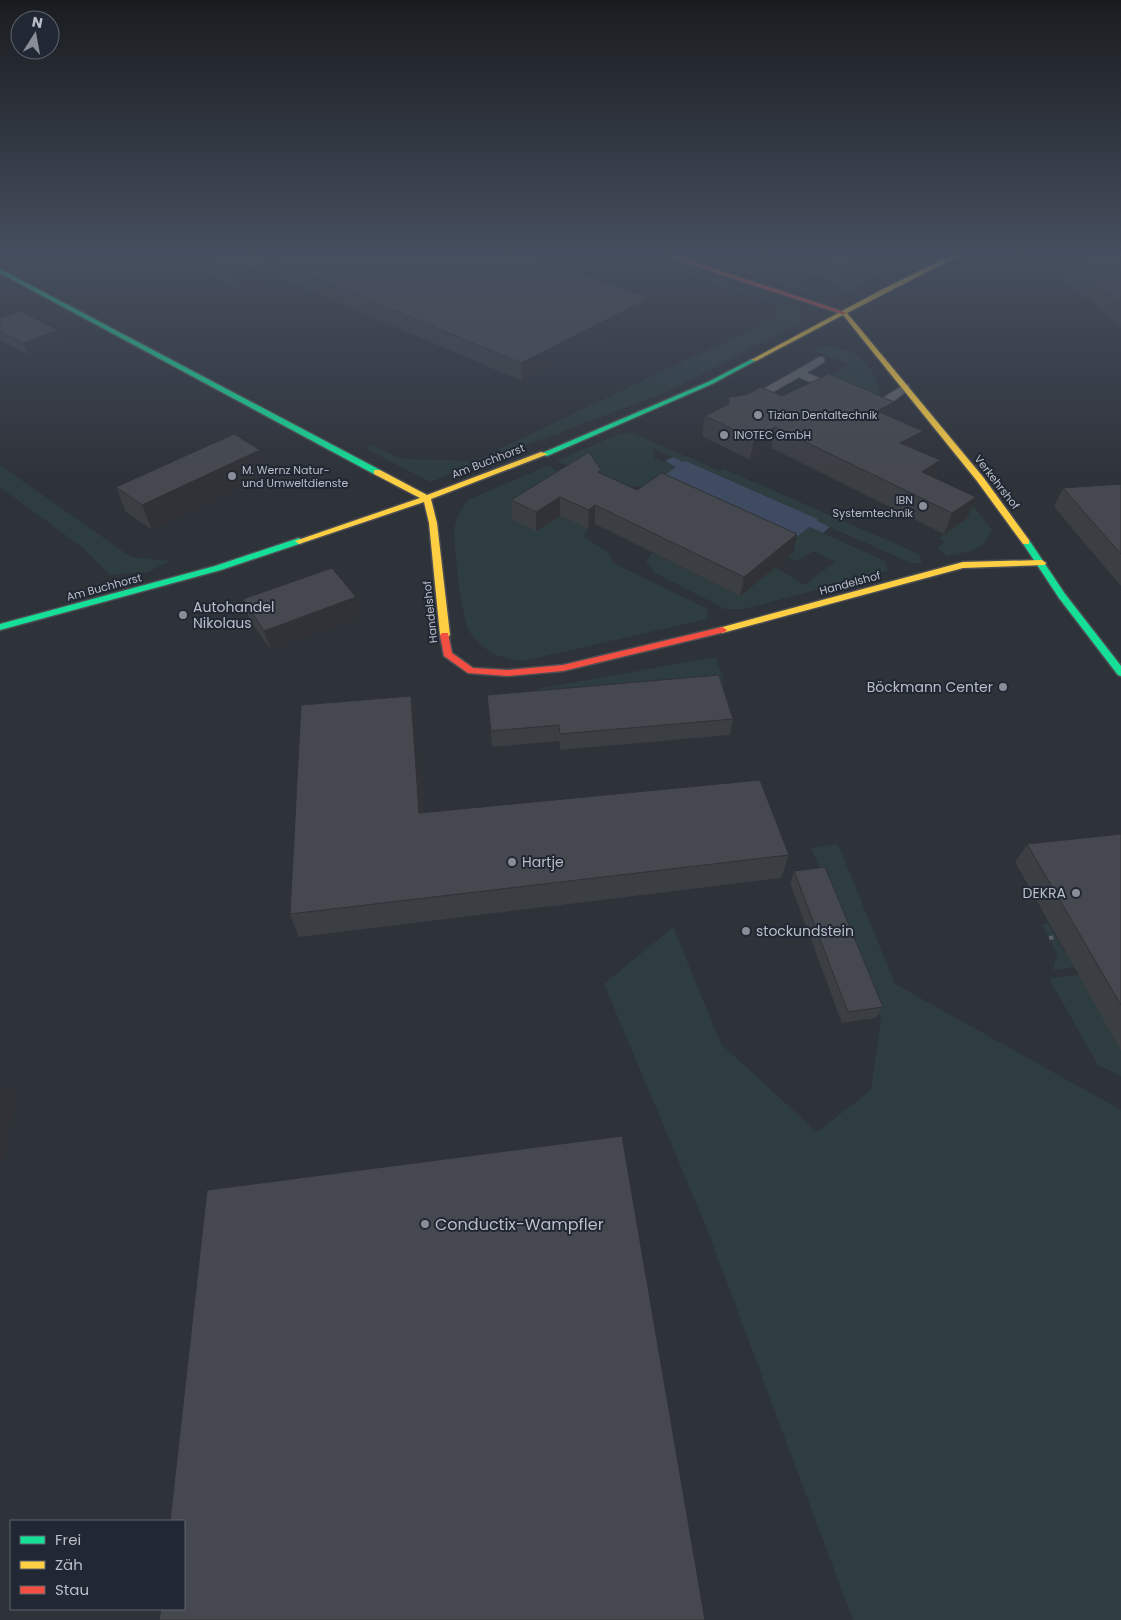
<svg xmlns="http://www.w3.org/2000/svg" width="1121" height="1620" viewBox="0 0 1121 1620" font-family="Poppins,sans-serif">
	<rect width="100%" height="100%" fill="#2e3239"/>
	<!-- green -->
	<path fill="#2e3d40" d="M629 254H640L791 306 802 315 799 323 669 391 430 482 365 448 371 445 401 459 474 461 779 316 777 304Z
		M893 254H935L886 270 861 282 860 285C853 288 846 293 838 295 821 301 768 278 746 271L752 268H761L755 272 817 292 824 288 832 291Z
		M825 346C862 351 868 360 881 393L873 396 828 378 849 365 813 350Z
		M632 433 720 471 724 469 919 554 922 563H911L816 521 818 519 687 461 683 462 653 448 654 458 677 467 664 485 615 487 556 461 619 434Z
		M0 465 131 557 171 561 148 572 110 575 83 548 0 487Z
		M547 466 575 479 536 531 560 516 588 529 584 537 608 552 613 563 708 609 707 619 523 661C496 656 490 656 471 634 462 623 452 540 455 525 458 514 462 507 470 499Z
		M963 492 992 530C984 551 967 552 947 556L937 548 945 542 939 538 967 518Z
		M809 527 885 561 888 571 744 609H725L655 573 646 562 652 553 740 596 775 567 804 585 835 562 814 551 797 561 787 557 793 553 797 537Z
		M716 657 725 685 541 701 537 689Z
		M838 844 895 984 1121 1110V1620H853L705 1224 604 984 673 927 721 1044 817 1132 871 1090 881 1020 811 848Z
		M1048 923 1065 953 1121 947V961L1053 970 1057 953 1042 925Z
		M1121 970V1076L1098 1065 1051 982V978Z"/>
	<!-- water -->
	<path fill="#3f4b61" d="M673 457 683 462 686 461 818 519 817 521 830 527 823 533 809 527 797 537 662 477 676 467 665 461Z"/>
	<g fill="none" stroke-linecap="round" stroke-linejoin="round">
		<defs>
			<path id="lane" d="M820 357 824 358V362L806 373 841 387V391H833L799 377 758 400H750L748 398Z
				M905 384 909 385V389C895 399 878 418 862 402L868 399 877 402Z"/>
			<path id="fast" d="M0 269 380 470 381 472 374 474 0 273Z
				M752 359 757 360 712 384 547 456 540 454 708 382Z
				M299 538 303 541 302 543 221 570 0 630V624L215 566Z
				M1026 539 1029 540 1065 594 1121 666V676L1118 675 1059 598 1022 542Z"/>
			<path id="slow" d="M954 254H962L847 313 983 477 1029 540V544H1023L977 481 843 315 756 361 751 360 883 289Z
				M541 452 548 454 431 499 437 523 450 635 448 637H442L440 635 429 523 424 502 302 543 299 544 295 541 420 498 374 474V470H380L427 495Z
				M1042 560 1046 563 1045 565 963 568 722 633 717 630 719 628 963 562Z"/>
			<path id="jam" d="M659 254H669L847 313 842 314Z
				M722 627 727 630 725 632 563 671 507 676 468 673 444 656 440 635 442 633H448L452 653 473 668 507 670 563 665Z"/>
		</defs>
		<!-- lane casing -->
		<use href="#lane" stroke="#4c4e54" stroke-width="2"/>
		<!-- fast casing -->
		<use href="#fast" stroke="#4c4e54" stroke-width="3"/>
		<!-- slow casing -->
		<use href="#slow" stroke="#4c4e54" stroke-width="3"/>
		<!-- jam casing -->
		<use href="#jam" stroke="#4c4e54" stroke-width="3"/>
		<!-- path -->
		<path stroke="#5c6065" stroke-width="4" stroke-dasharray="4.5 4.5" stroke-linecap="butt" d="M1049 938 1056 937"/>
		<!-- lane -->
		<use href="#lane" fill="#5e6167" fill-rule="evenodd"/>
		<!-- fast -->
		<use href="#fast" fill="#16e098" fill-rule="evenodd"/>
		<!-- slow -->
		<use href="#slow" fill="#ffcf43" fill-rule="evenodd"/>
		<!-- jam -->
		<use href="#jam" fill="#f24e42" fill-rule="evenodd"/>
	</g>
	<!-- wall -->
	<path fill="#3b3e43" d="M195 254H524L648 315 522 381 278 277 243 290 200 271Z
		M769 254H891L842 284 768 261Z
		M1060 254H1121V327L1063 279 1068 266 1058 258Z
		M0 318 58 330 63 342 28 355 0 340Z
		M782 396 890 416 917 450 940 460 934 478 976 497 967 518 944 534 771 448 750 460 702 436 705 416 728 404 729 397Z
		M601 470V473L637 490 793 553 740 596 595 524 588 529 560 516 536 531 512 520 511 500Z
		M267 474 152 530 126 512 116 487Z
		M1121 484V586L1054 507 1063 488Z
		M243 599 360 617 271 650 249 619Z
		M487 695 733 719 730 735 560 750 559 741 492 747Z
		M411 696 416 721 422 812 789 855 781 878 299 937 290 914Z
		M1121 834V1051L1015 862 1027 844Z
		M794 871 883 1007 876 1018 842 1023 790 883Z"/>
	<!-- shaded-wall -->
	<path fill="#303237" d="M867 254H891L842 284 846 267Z
		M274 260 278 277 243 290 238 273Z
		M649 298 648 315 522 381 521 363Z
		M58 330 63 342 28 355 23 343Z
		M894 402 888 422 877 411Z
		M775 427 771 448 750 460 754 439Z
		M923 431 916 451 900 443Z
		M260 450 267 474 152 530 142 505Z
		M940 460 933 481 922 472Z
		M560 497V516L536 531V512Z
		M976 497 967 518 944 534 952 513Z
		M595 505V524L588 529 589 510Z
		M797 534 793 553 740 596 744 577Z
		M356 597 360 617 271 650 264 631Z
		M411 696 416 721 423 837 419 813Z
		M0 1083 17 1097 0 1170Z"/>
	<!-- building -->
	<path fill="#45484e" stroke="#303237" d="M196 254H524L649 298 521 363 274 260 238 273Z
		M804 254H867L846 267Z
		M1081 254H1121V304L1069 263 1090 261Z
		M20 311 58 330 23 343 0 331V318Z
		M829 374 894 402 877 411 923 431 900 443 940 460 922 472 976 497 952 513 775 427 754 439 705 416 729 404V397L746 395 761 387 782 396Z
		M234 434 260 450 142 505 116 487Z
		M589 452 601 470 598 472 637 490 662 473 797 534 744 577 595 505 589 510 560 497 536 512 511 500Z
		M1121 484V554L1063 488Z
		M332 568 356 597 264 631 243 599Z
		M719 675 733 719 560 734 559 725 491 731 487 695Z
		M411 696 419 813 760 780 789 855 290 914 301 705Z
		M1121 834V1005L1027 844Z
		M825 867 883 1007 848 1012 794 871Z
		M622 1136 705 1620H159L161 1609H184V1521H170L207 1190Z"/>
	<!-- sky -->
	<linearGradient id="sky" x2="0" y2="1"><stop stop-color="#191c1f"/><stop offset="0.53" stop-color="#464f5f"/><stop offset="1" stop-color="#464f5f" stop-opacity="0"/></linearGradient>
	<rect width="1121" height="481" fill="url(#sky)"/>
	<!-- markers -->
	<g fill="#888d97" stroke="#212833" stroke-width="2">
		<circle cx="758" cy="415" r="5"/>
		<circle cx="724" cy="435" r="5"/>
		<circle cx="232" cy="476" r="5"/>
		<circle cx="923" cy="506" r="5"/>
		<circle cx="183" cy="615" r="5"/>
		<circle cx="1003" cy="687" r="5"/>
		<circle cx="512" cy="862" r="5"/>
		<circle cx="1076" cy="893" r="5"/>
		<circle cx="746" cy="931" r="5"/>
		<circle cx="425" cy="1224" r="5"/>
	</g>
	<g text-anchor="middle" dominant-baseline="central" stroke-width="4" stroke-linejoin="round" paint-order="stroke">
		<!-- far-poi labels -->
		<g font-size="11" fill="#b9bec9" stroke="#212833" text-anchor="start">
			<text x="768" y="415">Tizian Dentaltechnik</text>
			<text x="734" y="435">INOTEC GmbH</text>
			<text x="242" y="470">M. Wernz Natur-<tspan x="242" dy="13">und Umweltdienste</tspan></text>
			<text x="913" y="500" text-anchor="end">IBN<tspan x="913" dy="13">Systemtechnik</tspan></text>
		</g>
		<!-- far-street labels -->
		<g font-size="11" fill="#b9bec9" stroke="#212833">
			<text transform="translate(488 461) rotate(-21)">Am Buchhorst</text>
			<text transform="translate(997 482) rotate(52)">Verkehrshof</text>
			<text transform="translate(850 583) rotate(-15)">Handelshof</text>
			<text transform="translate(104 587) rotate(-15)">Am Buchhorst</text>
			<text transform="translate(430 612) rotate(-96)">Handelshof</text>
		</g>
		<!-- poi labels -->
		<g font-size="14" fill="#b9bec9" stroke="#212833" text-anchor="start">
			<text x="193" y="607">Autohandel<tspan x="193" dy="16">Nikolaus</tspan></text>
			<text x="993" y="687" text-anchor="end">Böckmann Center</text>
			<text x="522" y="862">Hartje</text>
			<text x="1066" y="893" text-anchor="end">DEKRA</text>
			<text x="756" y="931">stockundstein</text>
		</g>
		<!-- near-poi labels -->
		<g font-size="16" fill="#b9bec9" stroke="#212833" text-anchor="start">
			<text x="435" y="1224">Conductix-Wampfler</text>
		</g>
	</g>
	<!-- legend -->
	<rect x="10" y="1520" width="175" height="90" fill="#212833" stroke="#5e646f"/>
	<rect x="20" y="1536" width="25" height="8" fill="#16e098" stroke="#5e646f"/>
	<text x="55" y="1545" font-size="15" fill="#b9bec9">Frei</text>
	<rect x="20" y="1561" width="25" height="8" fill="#ffcf43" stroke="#5e646f"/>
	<text x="55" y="1570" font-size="15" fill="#b9bec9">Zäh</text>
	<rect x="20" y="1586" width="25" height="8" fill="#f24e42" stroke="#5e646f"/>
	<text x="55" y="1595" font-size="15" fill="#b9bec9">Stau</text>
	<!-- north arrow -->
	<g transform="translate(35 35) rotate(11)"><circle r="24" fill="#212833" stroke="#5e646f"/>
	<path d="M0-4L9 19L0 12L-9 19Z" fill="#888d97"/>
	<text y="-8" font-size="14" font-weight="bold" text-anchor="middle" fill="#b9bec9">N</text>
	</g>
</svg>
